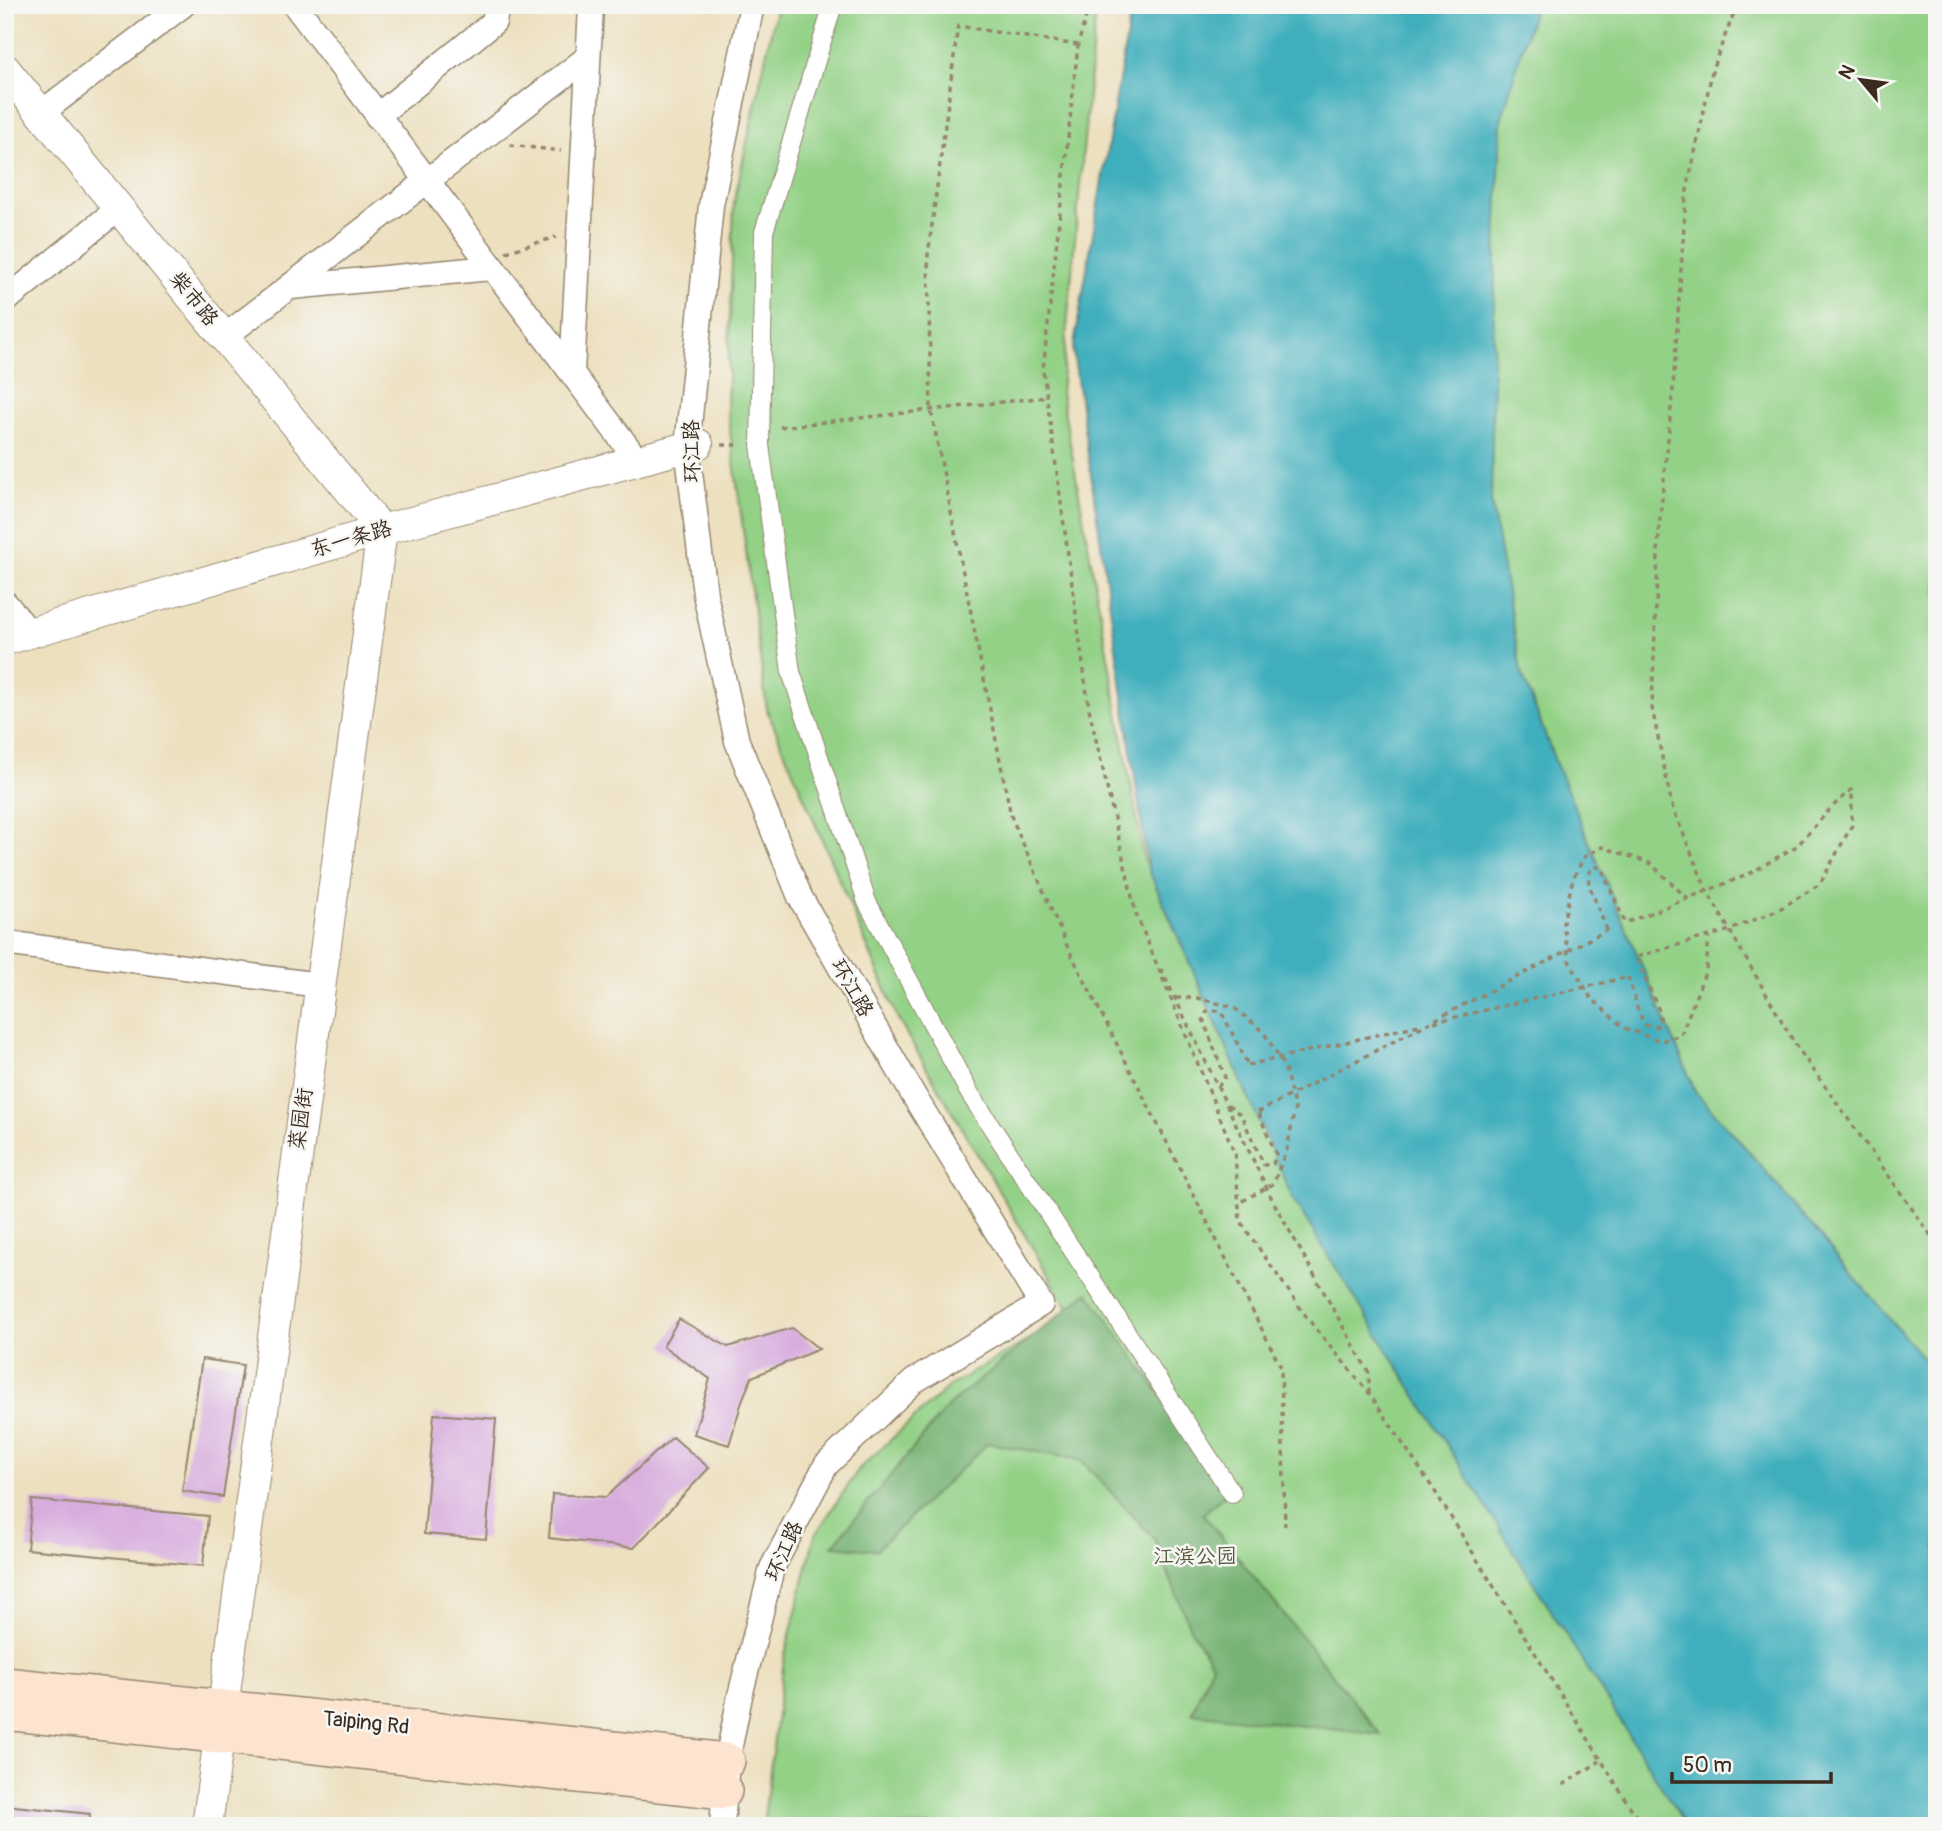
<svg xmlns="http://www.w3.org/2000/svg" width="1942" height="1831" viewBox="0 0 1942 1831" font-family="Pangolin,'LXGW WenKai TC',sans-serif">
	<rect width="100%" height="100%" fill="#f6f6f2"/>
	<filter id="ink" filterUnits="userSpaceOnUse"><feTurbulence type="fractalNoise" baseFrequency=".0143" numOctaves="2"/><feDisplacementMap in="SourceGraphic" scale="14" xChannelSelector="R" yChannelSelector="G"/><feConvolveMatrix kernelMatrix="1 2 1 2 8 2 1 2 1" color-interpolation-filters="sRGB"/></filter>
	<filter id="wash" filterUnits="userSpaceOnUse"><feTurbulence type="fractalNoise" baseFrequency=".00686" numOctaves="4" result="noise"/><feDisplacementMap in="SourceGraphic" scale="28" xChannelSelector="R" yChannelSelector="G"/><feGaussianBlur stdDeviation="1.57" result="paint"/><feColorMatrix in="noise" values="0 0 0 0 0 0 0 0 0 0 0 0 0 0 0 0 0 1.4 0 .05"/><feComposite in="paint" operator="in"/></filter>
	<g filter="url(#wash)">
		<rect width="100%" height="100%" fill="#ede0bf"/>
		<!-- green -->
		<path fill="#93d186" stroke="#677e52" stroke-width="2" d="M777 5H1101L1095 20 1061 393 1144 859 1293 1199 1686 1826H763L784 1659 815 1535 859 1469 949 1386 1072 1315 899 1021 767 710 727 408 734 202Z
			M1535 5H1937V1375L1738 1139 1696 1093 1558 769 1521 671 1491 502 1494 301 1501 120Z"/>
		<!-- forest -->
		<path fill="#76b373" stroke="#586e48" stroke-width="2" d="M1088 1292 1229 1491 1203 1514 1381 1735 1192 1713 1212 1664 1190 1628 1154 1538 1081 1460 988 1443 876 1550 832 1546 949 1405Z"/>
		<!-- water -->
		<path fill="#41afbd" stroke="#3e6c6e" stroke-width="2" d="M1132 5H1535L1501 120 1494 301 1491 502 1521 671 1558 769 1696 1093 1738 1139 1937 1375V1826H1686L1293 1199 1148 868 1073 351Z"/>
		<g id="blocks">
			<!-- building -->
			<path fill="#d8adde" d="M679 1319 728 1347 792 1328 819 1349 752 1377 743 1398 729 1445 694 1434 710 1379 663 1346Z
				M202 1359 243 1365 223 1497 182 1491Z
				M434 1414 496 1419 486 1539 424 1534Z
				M673 1437 709 1468 634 1548 549 1538 552 1494 606 1497Z
				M32 1500 208 1516 203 1566 27 1549Z
				M5 1805 90 1814 89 1826H5Z"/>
		</g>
	</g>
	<g filter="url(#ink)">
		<use href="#blocks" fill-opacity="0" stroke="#94856e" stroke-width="2"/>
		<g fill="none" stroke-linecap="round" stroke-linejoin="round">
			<defs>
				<path id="pedestrian" d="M833 5 764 232 760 445 791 672 867 902 970 1094 1232 1493"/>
				<path id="minor" d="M295 5 638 461
					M41 113 183 5
					M377 116 494 22 497 5
					M291 287 491 268
					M5 301 119 208
					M224 337 587 58
					M572 373 591 7
					M5 603 30 633
					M5 943 319 985
					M722 1826 727 1761 740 1696 772 1568 826 1465 914 1381 1041 1304 914 1096 800 897 737 741 705 594 687 447 711 205 752 5"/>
				<path id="tertiary" d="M5 69 382 530 207 1826
					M5 640 382 530 698 444"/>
				<path id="secondary" d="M5 1685 727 1761
					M5 1712 724 1791"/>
			</defs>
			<!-- pedestrian casing -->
			<use href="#pedestrian" stroke="#94856e" stroke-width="20"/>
			<!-- minor casing -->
			<use href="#minor" stroke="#94856e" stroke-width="27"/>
			<!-- tertiary casing -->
			<use href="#tertiary" stroke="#94856e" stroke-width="32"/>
			<!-- secondary casing -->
			<use href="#secondary" stroke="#94856e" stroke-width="38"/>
			<!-- path -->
			<path stroke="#94856e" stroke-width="3.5" stroke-dasharray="5 5" stroke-linecap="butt" d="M1089 5 1078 45 1043 370 1089 709 1136 914 1235 1154 1240 1221 1308 1319 1369 1393 1436 1493 1642 1826
				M1737 5 1713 67 1686 195 1673 389 1659 528 1652 708 1672 806 1707 891 1795 1044 1937 1244
				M1078 45 958 26 928 255 931 410 1011 816 1068 948 1281 1367 1285 1526
				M510 145 561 151
				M506 252 556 237
				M780 427 1046 397
				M722 445H742
				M1688 899 1650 863 1602 847 1585 856 1573 878 1563 923 1569 961 1591 998 1624 1028 1661 1041 1681 1035 1706 970 1709 936
				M1607 930 1589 885 1588 874 1594 866 1602 869 1625 923 1747 875 1797 846 1832 807 1852 789
				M1161 969 1273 1201 1369 1373V1393
				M1628 977 1639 1014 1646 1025 1656 1027 1660 1023V1013L1636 957 1730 930 1778 910 1820 884 1852 825V789
				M1176 998H1197L1233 1007 1263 1031 1285 1068 1295 1109 1287 1149 1273 1184 1239 1203
				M1218 1087 1225 1077 1203 1019 1207 1011H1221L1248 1065
				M1228 1105 1241 1115 1264 1165 1273 1164 1276 1154 1258 1112
				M1563 1785 1600 1761"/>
			<!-- pedestrian -->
			<use href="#pedestrian" stroke="#fff" stroke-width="18"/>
			<!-- minor -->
			<use href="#minor" stroke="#fff" stroke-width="24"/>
			<!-- tertiary -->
			<use href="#tertiary" stroke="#fff" stroke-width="30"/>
			<!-- secondary -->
			<use href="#secondary" stroke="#fde4d1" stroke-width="35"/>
			<!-- path-bridge -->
			<path stroke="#94856e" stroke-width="3.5" stroke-dasharray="5 5" stroke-linecap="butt" d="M1434 1022 1628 977
				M1248 1065 1423 1024
				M1258 1112 1607 930"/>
		</g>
	</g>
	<g text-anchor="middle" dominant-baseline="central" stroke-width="5" stroke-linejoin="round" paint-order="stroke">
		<!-- street labels -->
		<g font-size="21" fill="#3b2a1e" stroke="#f6f6f2">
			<text transform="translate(194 299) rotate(51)">柴市路</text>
			<text transform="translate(692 451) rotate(-91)">环江路</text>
			<text transform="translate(351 539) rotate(-16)">东一条路</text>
			<text transform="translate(852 988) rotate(60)">环江路</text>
			<text transform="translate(301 1119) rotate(-82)">菜园街</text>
			<text transform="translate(784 1551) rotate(-66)">环江路</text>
			<text transform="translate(366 1723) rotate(6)">Taiping Rd</text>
		</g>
		<!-- park labels -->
		<g font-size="21" fill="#515438" stroke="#f6f6f2">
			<text x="1195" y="1556">江滨公园</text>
		</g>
	</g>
	<!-- margin -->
	<rect width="1942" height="1831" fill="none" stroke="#f6f6f2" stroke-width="28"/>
	<!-- north arrow -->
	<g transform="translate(1861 80) rotate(299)" stroke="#f6f6f2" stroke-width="5" paint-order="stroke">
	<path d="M0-5L12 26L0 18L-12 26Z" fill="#3b2a1e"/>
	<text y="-10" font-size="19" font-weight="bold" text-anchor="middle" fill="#3b2a1e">N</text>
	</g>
	<!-- scale -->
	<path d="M1672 1772v10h159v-10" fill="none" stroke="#3b2a1e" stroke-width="3.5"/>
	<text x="1683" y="1772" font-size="21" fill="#3b2a1e" stroke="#f6f6f2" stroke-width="5" paint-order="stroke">50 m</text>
</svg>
